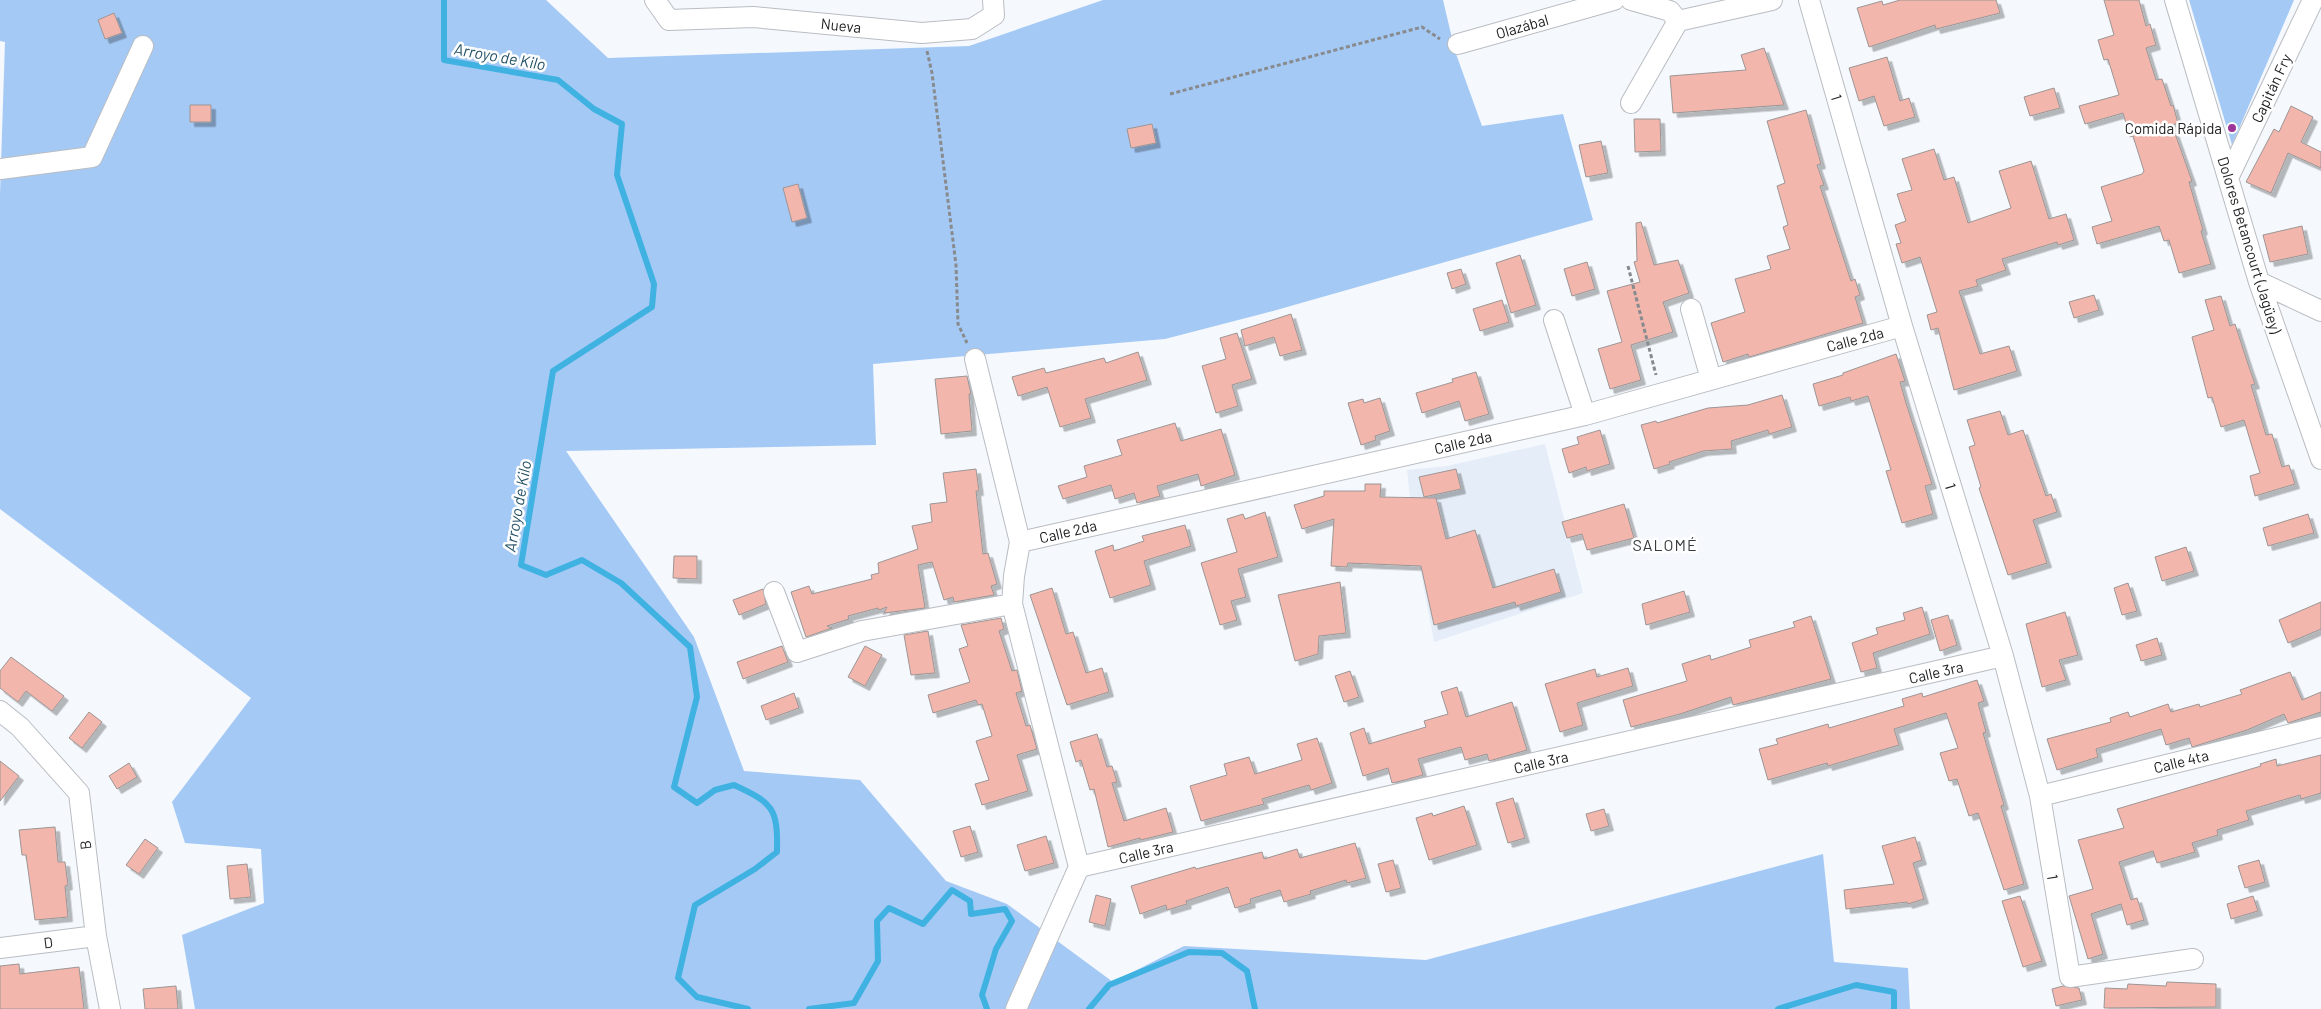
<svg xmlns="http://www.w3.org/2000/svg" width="2321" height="1009" viewBox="0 0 2321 1009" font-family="Barlow,sans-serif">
	<defs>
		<filter id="shadow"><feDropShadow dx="4.5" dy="4.5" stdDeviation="0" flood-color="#0004"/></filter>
	</defs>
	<rect width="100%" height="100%" fill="#f5f9fe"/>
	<!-- built -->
	<path fill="#e4edf8" d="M1545 444 1583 593 1434 642 1414 535 1407 470 1447 466Z"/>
	<!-- green -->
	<path fill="#a5c9f5" d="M0 0H546L608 58 969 46 1103 0H1443L1455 51 1482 126 1563 114 1593 220 1273 311 1165 339 873 364 876 445 566 451 694 637 744 771 860 780 946 881 1007 904 1113 982 1184 946 1426 960 1823 854 1834 962 1908 968 1910 1009H195L182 935 264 903 261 849 185 843 172 802 251 698 0 509V194L5 42 0 41Z
		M2189 0H2294L2232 145Z"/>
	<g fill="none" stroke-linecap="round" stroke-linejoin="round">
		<!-- stream -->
		<path stroke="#3fb2e1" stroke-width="6" d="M444 0V60L558 80 594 109 622 124 617 175 654 284 652 307 553 371 521 565 546 575 582 560 621 583 690 647 697 697 674 787 697 803 715 790 734 785C773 803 778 808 777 852L755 869 695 905 678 978 697 997 748 1009
			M809 1009 854 1003 878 961 877 921 889 908 923 924 952 890 970 901 971 914 1005 909 1012 921 996 949 982 995 987 1009
			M1089 1009 1109 985 1189 952 1222 953 1247 971 1255 1009
			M1778 1009 1856 985 1894 992V1009"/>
	</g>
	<!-- building -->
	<path fill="#f3b6ad" stroke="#9c9594" filter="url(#shadow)" d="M1900 0H1996L2000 13 1936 29 1935 25 1869 47 1857 8 1882 1 1883 5Z
		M2104 0H2139L2146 26 2150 24 2156 45 2146 48 2156 80 2162 79 2171 106 2173 105 2178 123 2172 125 2192 181 2189 182 2203 230 2201 231 2211 264 2179 273 2169 240 2164 241 2159 226 2097 244 2092 227 2112 221 2101 187 2142 174 2144 171 2133 136 2130 137 2123 113 2085 124 2079 106 2119 95 2108 59 2104 60 2098 40 2114 35Z
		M114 13 122 33 105 39 98 20Z
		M1764 48 1784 105 1673 113 1670 76 1746 70 1741 55Z
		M1887 57 1900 101 1909 98 1915 117 1884 126 1874 96 1859 101 1849 68Z
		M2054 88 2060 108 2030 116 2024 97Z
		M190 105H211V122H190Z
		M2291 106 2313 117 2301 142 2321 152V168L2288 153 2271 193 2246 182 2274 129 2279 132Z
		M1806 110 1821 164 1817 165 1824 185 1820 186 1851 281 1855 279 1860 295 1855 297 1863 323 1749 357 1748 354 1723 362 1711 323 1745 312 1735 279 1771 269 1767 256 1790 249 1783 227 1788 225 1777 186 1785 183 1767 121Z
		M1634 119H1660L1661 151 1635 152Z
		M1152 124 1156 143 1131 148 1127 129Z
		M1601 141 1608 173 1586 177 1579 145Z
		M1934 149 1944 180 1954 177 1968 223 2011 208 1999 171 2031 161 2049 219 2066 214 2074 240 2058 245 2057 242 2002 259 2006 270 1976 280 1978 286 1959 291 1980 354 2009 346 2017 371 1954 390 1938 328 1931 330 1927 315 1937 312 1920 257 1902 263 1896 244 1901 243 1895 225 1906 221 1897 194 1912 190 1902 159Z
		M798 184 807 218 792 222 783 188Z
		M1641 222 1654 265 1678 260 1689 293 1663 302 1673 332 1631 345 1641 380 1610 389 1598 349 1622 342 1607 291 1640 282 1634 262 1637 261 1636 223Z
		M2302 226 2308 254 2270 262 2263 235Z
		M1520 255 1536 305 1511 313 1496 263Z
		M1587 262 1595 289 1572 296 1564 269Z
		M1461 269 1466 284 1452 289 1447 273Z
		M2094 295 2099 310 2074 318 2069 302Z
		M2221 296 2230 326 2235 324 2248 364 2255 384 2251 385 2266 435 2272 434 2282 467 2289 465 2295 484 2255 496 2250 476 2260 473 2244 420 2221 427 2212 397 2208 398 2192 337 2214 330 2205 300Z
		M1502 300 1509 322 1480 331 1473 309Z
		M1291 314 1302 350 1280 356 1274 337 1245 346 1241 330Z
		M1237 333 1252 379 1232 385 1238 406 1216 413 1202 366 1226 359 1220 338Z
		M1138 352 1147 380 1085 399 1091 418 1060 427 1047 387 1018 396 1012 377 1044 368 1046 373 1104 358 1106 363Z
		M1896 354 1905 381 1900 382 1906 403 1932 484 1925 486 1933 514 1902 523 1886 471 1891 470 1868 396 1851 401 1850 397 1819 406 1813 384 1843 375V373Z
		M1476 372 1489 414 1465 421 1459 401 1422 413 1416 393 1453 382 1452 379Z
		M967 376 971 394H969L972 431 941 434 935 379Z
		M1782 395 1792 427 1769 434 1768 430 1731 441 1732 449 1703 451 1669 462 1670 464 1654 469 1641 425 1656 421 1657 423 1708 408 1748 405Z
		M1380 398 1390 431 1375 436 1376 440 1361 445 1348 403 1363 399 1364 403Z
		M2000 411 2008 435 2023 430 2046 496 2051 494 2057 512 2033 520 2047 563 2008 575 1979 488 1981 487 1969 447 1975 445 1967 420Z
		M1175 423 1181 441 1221 429 1235 475 1201 486 1198 474 1157 486 1160 496 1137 503 1134 493 1115 499 1111 485 1063 499 1058 486 1087 477 1084 466 1122 455 1117 440Z
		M1600 430 1610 464 1587 471 1586 467 1569 473 1562 449 1579 444 1577 437Z
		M976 469 979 491H976L983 554 988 553 997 584 991 586 994 595 954 602 953 597 944 600 932 562 918 565 925 608 884 613 887 607 879 610 878 608 848 616 849 619 827 626 832 628 806 637 791 592 809 586 812 594 872 579 871 575 879 573 878 563 918 549 912 526 932 522 930 504 947 502 943 473Z
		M1456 469 1461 489 1424 497 1419 477Z
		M1365 484H1381L1380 497 1436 498 1446 539 1475 530 1493 588 1554 569 1561 592 1516 606 1515 602 1434 625 1421 566 1348 563 1347 567 1331 566 1334 519 1302 529 1294 505 1324 496V491H1365Z
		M1624 504 1634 538 1587 550 1582 534 1567 538 1562 522Z
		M1265 512 1278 557 1238 569 1246 597 1231 601 1237 620 1220 625 1201 563 1237 552 1227 519 1243 514 1245 519Z
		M2308 514 2314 533 2268 546 2263 528Z
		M1185 525 1191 546 1144 561 1151 585 1110 598 1095 551 1113 545 1114 551 1144 541 1142 536Z
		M2186 547 2194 571 2162 581 2155 557Z
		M674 556H697V579L673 578Z
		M1340 582 1346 633 1319 636 1318 654 1295 661 1278 595Z
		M2128 583 2137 611 2122 615 2114 588Z
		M1052 588 1066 634 1073 632 1086 673 1102 668 1109 692 1067 705 1030 595Z
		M763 589 766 604 739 615 733 600Z
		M1684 591 1690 612 1646 625 1642 604Z
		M2321 602V629L2288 643 2279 620Z
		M1922 607 1930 634 1873 653 1877 668 1861 672 1852 643 1878 634 1876 628 1905 620 1903 613Z
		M2065 612 2078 655 2059 660 2066 680 2042 687 2026 624Z
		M1948 615 1957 645 1940 651 1931 620Z
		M1811 616 1831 679 1733 705 1731 697 1680 714 1631 727 1623 700 1687 681 1682 664 1710 655 1711 660 1751 647 1749 640 1795 627 1793 622Z
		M1001 618 1004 629 999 631 1012 671 1017 670 1022 691 1016 693 1026 726 1030 725 1037 749 1017 755 1028 791 982 805 975 784 989 780 976 741 992 736 982 704 978 705 976 700 933 713 928 695 970 682 959 649 968 646 961 625Z
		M928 631 935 673 911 675 904 635Z
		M2157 638 2162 655 2141 661 2136 645Z
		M782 646 788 662 743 679 737 662Z
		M865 646 882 655 865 686 848 677Z
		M11 657 64 696 52 711 26 691 18 702 0 688V671Z
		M1628 668 1633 686 1577 703 1583 725 1560 732 1545 684 1595 669 1597 677Z
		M1350 671 1359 697 1344 702 1335 676Z
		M2290 672 2302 700 2321 692V712L2288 723 2284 714 2247 730 2192 747 2189 738 2166 745 2161 729 2096 749 2098 757 2057 770 2047 739 2111 722 2110 718 2128 712 2130 717 2168 704 2171 712 2199 704 2200 707 2242 694 2240 690Z
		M1977 680 1984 701 1978 703 1986 732 1983 733 2004 805 2001 806 2024 884 2004 890 1978 813 1969 816 1957 779 1949 781 1940 753 1958 748 1946 713 1894 729 1899 745 1828 766 1827 763 1768 780 1759 749 1778 744 1776 739 1828 724 1829 728 1904 706 1902 699 1922 693 1923 697Z
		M1457 687 1466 717 1512 702 1527 750 1489 761 1487 754 1465 760 1461 747 1418 759 1423 775 1405 780 1392 783 1388 768 1363 776 1350 733 1364 728 1369 744 1426 727 1424 721 1448 714 1441 692Z
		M794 693 799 708 766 720 761 706Z
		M89 712 102 722 82 748 69 738Z
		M1097 734 1107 767 1112 766 1117 782 1112 783 1124 821 1166 808 1173 832 1141 840 1140 838 1108 847 1094 789 1090 790 1081 760 1076 762 1070 742Z
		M1317 738 1332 783 1311 790 1309 785 1262 799 1264 804 1201 821 1190 786 1227 775 1224 764 1249 757 1255 774 1302 760 1297 744Z
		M2321 755V793L2301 799 2300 795 2246 811 2249 820 2217 830 2218 835 2192 843 2195 852 2157 863 2153 851 2119 862 2131 900 2137 898 2144 920 2127 925 2121 904 2091 914 2103 954 2088 959 2069 896 2093 889 2078 840 2124 828 2117 809 2261 766 2260 764 2276 759 2277 766Z
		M0 761 19 776 0 801Z
		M129 763 137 777 117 789 109 776Z
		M1513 798 1525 838 1508 843 1496 803Z
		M1464 806 1477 845 1429 860 1416 818 1432 813 1433 816Z
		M1604 809 1609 826 1591 831 1586 814Z
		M970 826 978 852 961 857 953 831Z
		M55 827 58 862H65L68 885 65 886 68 917 35 920 26 855H22L19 830Z
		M1046 836 1054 863 1025 871 1017 845Z
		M1915 837 1922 860 1913 863 1924 899 1908 904 1907 902 1846 909 1844 890 1894 884 1882 846Z
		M145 839 158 848 139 874 126 865Z
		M1355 843 1366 878 1347 883 1346 880 1310 891 1311 894 1284 902 1280 890 1250 899 1251 903 1235 908 1228 887 1186 901 1187 904 1167 910 1166 905 1140 914 1131 886 1195 867 1196 869 1262 852 1264 859 1297 849 1300 858Z
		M1393 860 1401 888 1386 892 1378 864Z
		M2259 860 2265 882 2245 888 2238 866Z
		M247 864 251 897 230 899 227 866Z
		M1096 895 1111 899 1105 926 1089 922Z
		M2020 896 2042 961 2023 967 2002 901Z
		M2253 896 2258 911 2231 919 2227 904Z
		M19 964 20 974 79 967 84 1009H0V966Z
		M2167 982 2216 984V1007L2104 1008 2105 988 2127 989 2128 984 2166 986Z
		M176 986 178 1009H145L143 989Z
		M2063 986 2079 988 2082 1000 2056 1006 2052 989Z"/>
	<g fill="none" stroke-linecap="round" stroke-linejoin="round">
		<defs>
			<path id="minor" d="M655 0 669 20 753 17 922 33 972 29 994 15 993 0
				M1631 0 1670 11 1678 21
				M1809 0 1902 326 2003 656 2040 796 2070 977 2193 959
				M2175 0 2259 282 2321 459
				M1678 21 1772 0
				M1458 44 1614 0
				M1631 103 1678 21
				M0 169 92 157 143 46
				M2229 176 2313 0
				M2259 282 2321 311
				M1691 309 1711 379
				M1554 320 1585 415
				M975 359 1020 542 1014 576 1012 604 1079 867 1016 1009
				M1020 542 1585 415 1902 326
				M774 592 797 652 862 631 1012 604
				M0 711 20 727 79 793 96 936 110 1009
				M2040 796 2321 727
				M1079 867 2003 656
				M0 948 96 936"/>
		</defs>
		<!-- minor casing -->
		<use href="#minor" stroke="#b9bdc2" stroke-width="22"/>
		<!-- path -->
		<path stroke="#888b8e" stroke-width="3" stroke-dasharray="4 2.5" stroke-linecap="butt" d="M927 51 932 73 956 265 958 324 967 343
			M1170 94 1422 27 1440 39
			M1628 266 1656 375"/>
		<!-- minor -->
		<use href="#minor" stroke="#fff" stroke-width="20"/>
	</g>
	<!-- markers -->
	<circle fill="#9d3699" stroke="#fff" stroke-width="2" cx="2232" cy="128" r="5"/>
	<g text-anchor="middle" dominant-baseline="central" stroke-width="5" stroke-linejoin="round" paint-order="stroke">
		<!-- street labels -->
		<g font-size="15" fill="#212224" stroke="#fff">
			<text transform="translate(841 25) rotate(6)">Nueva</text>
			<text transform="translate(1522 26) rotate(-16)">Olazábal</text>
			<text transform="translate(2271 88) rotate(-65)">Capitán Fry</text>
			<text transform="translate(1837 97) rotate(74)">1</text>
			<text transform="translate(2250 245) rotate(73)">Dolores Betancourt (Jagüey)</text>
			<text transform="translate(1855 339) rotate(-15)">Calle 2da</text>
			<text transform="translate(1463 442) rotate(-13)">Calle 2da</text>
			<text transform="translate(1951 486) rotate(73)">1</text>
			<text transform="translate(1068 531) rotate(-13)">Calle 2da</text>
			<text transform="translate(1936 672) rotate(-13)">Calle 3ra</text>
			<text transform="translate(2181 761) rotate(-14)">Calle 4ta</text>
			<text transform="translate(1541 762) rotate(-13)">Calle 3ra</text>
			<text transform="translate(85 845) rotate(-97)">B</text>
			<text transform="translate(1146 852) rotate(-13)">Calle 3ra</text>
			<text transform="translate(2053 877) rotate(81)">1</text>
			<text transform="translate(48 942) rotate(-7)">D</text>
		</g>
		<!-- poi labels -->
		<g font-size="15" fill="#212224" stroke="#fff" text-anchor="end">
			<text x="2222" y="128">Comida Rápida</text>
		</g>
		<!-- water labels -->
		<g font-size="16" font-style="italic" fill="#235165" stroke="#fff">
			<text transform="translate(500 56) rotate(10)">Arroyo de Kilo</text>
			<text transform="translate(517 506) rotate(-80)">Arroyo de Kilo</text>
		</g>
		<!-- neighbourhood labels -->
		<g font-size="16" letter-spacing="1" fill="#373a3e" stroke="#fff">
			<text x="1665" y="544">SALOMÉ</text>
		</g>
	</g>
</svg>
